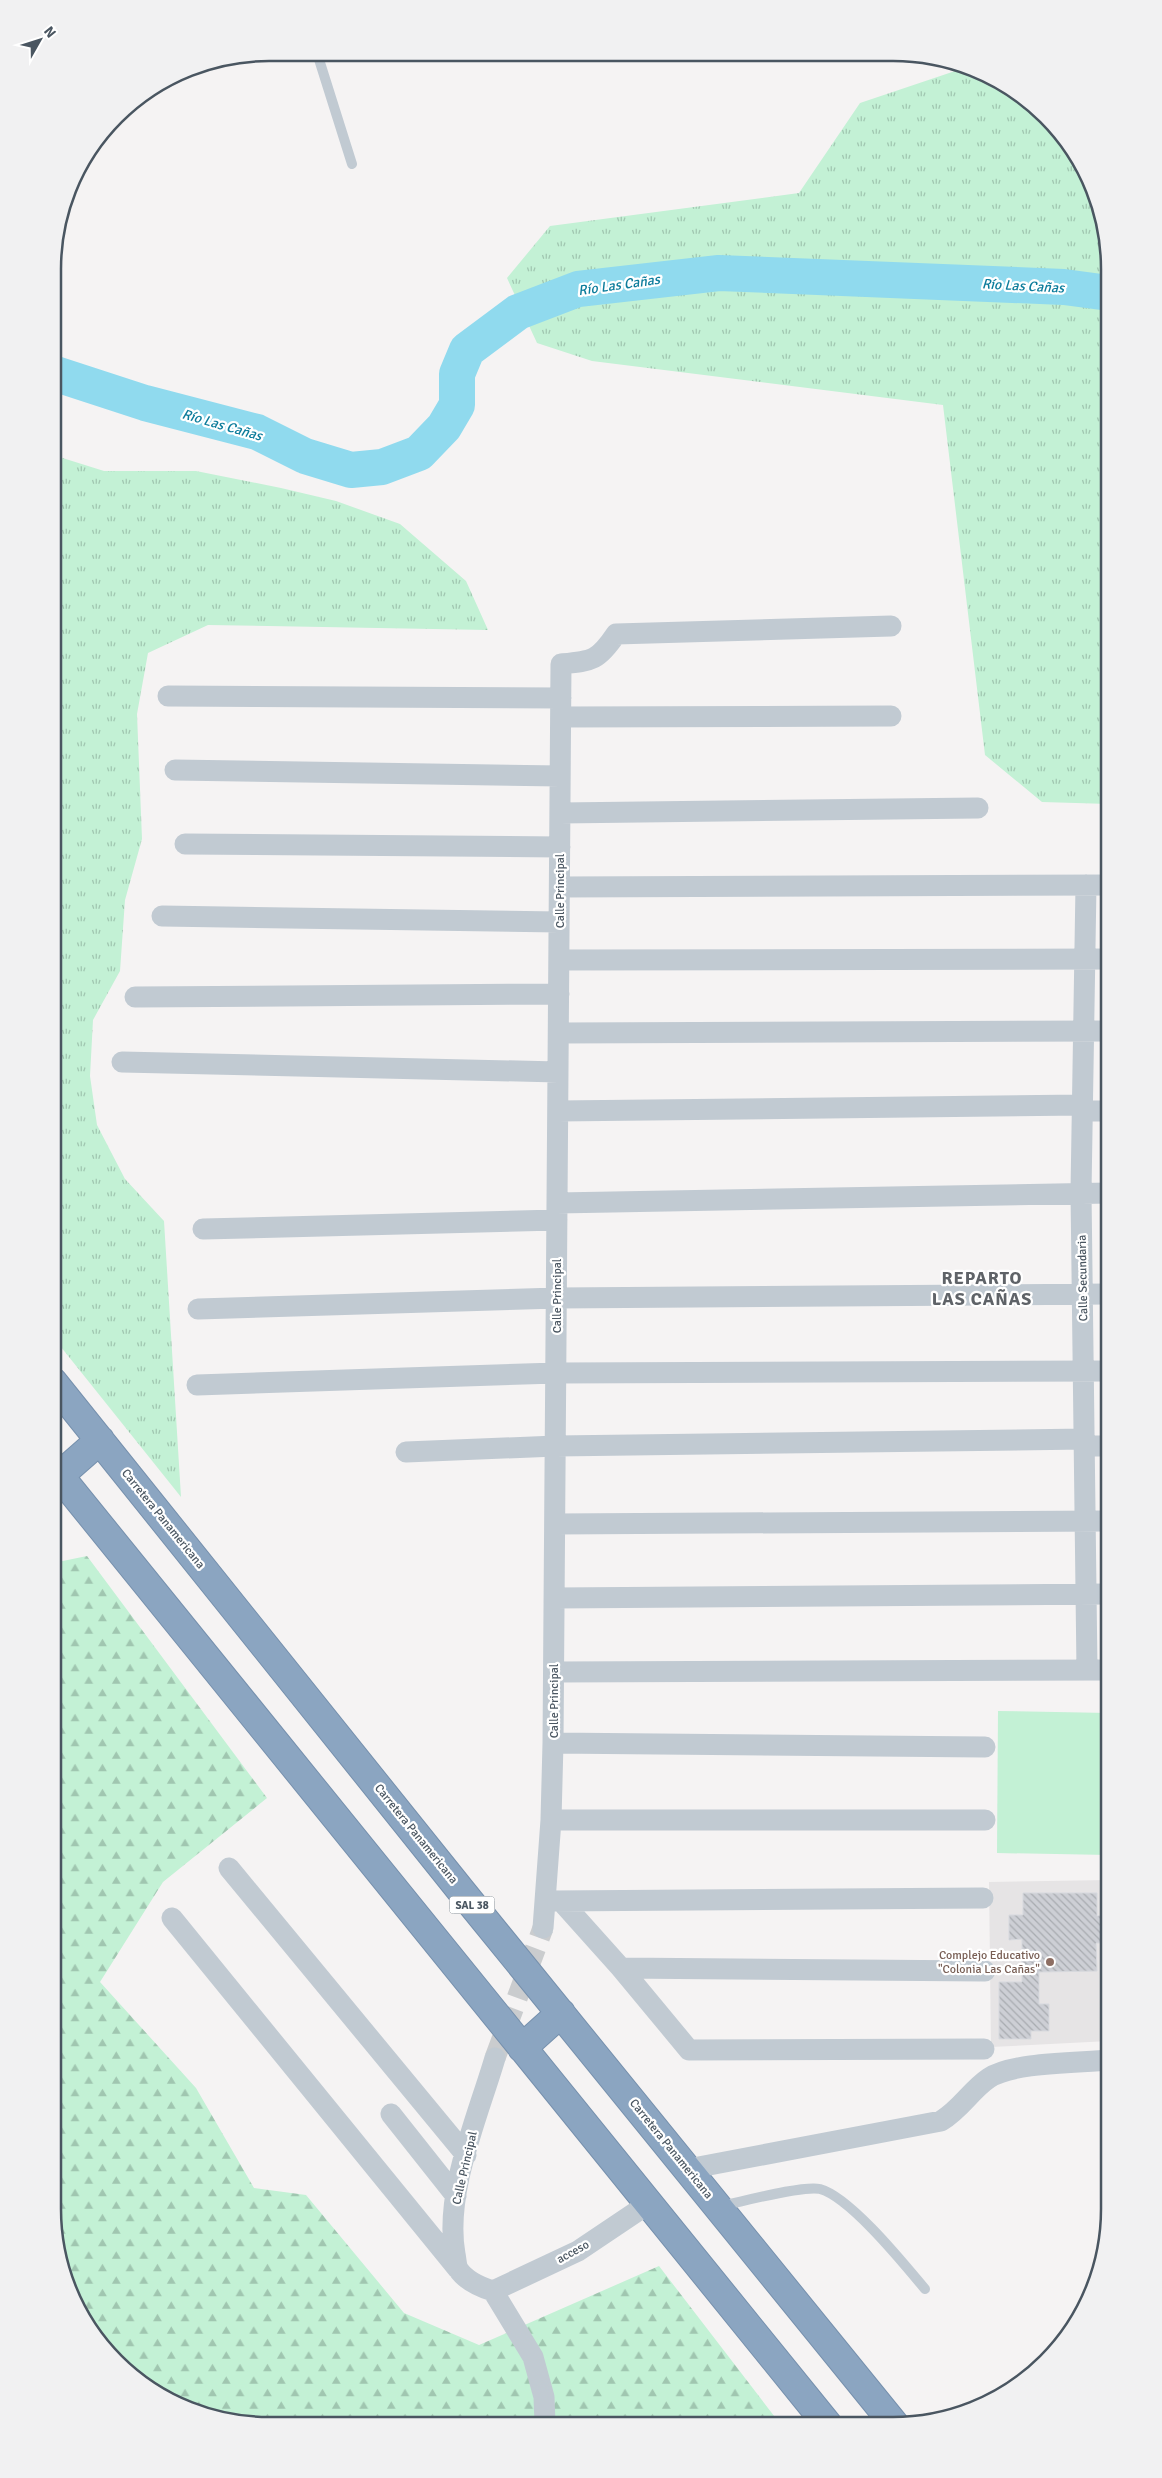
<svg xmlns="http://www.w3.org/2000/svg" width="1162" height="2478" viewBox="0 0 1162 2478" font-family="Signika,sans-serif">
	<defs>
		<pattern id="grass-tufts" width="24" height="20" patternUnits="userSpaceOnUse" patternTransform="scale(1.25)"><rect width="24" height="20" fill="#c3f1d5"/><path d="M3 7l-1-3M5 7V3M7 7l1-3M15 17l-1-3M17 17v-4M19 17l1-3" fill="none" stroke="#a0c6b0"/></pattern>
		<pattern id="forest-firs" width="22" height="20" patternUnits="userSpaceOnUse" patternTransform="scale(1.25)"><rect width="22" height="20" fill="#c3f1d5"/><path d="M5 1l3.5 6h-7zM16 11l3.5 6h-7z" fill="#a0c6b0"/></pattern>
		<pattern id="building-back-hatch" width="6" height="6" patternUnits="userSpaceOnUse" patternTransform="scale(1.25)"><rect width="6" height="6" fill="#cdcfd5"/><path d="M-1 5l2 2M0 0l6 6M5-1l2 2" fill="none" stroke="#a8abb0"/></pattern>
	</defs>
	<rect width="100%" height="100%" fill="#f5f3f3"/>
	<!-- education -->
	<path fill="#e6e4e5" d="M1109 1880V2041L991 2047 989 1882Z"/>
	<!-- grass -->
	<path fill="url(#grass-tufts)" d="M967 67 989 75 1036 106 1073 149 1102 213 1109 269V804L1042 802 985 755 943 405 592 361 537 343 507 278 550 226 799 193 860 103Z
		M53 455 104 471H196L281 488 336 501 400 524 466 581 488 630 208 625 148 653 137 714 142 839 125 900 120 971 93 1020 90 1076 97 1125 125 1179 164 1221 181 1497 53 1337Z"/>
	<!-- forest -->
	<path fill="url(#forest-firs)" d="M87 1556 267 1798 163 1882 100 1982 196 2088 254 2188 306 2195 404 2313 479 2345 659 2266 781 2425 227 2421 173 2403 126 2372 82 2317 60 2265 53 2209V1563Z"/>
	<!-- pitch -->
	<path fill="#c3f1d5" d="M998 1711 1109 1713V1855L997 1853Z"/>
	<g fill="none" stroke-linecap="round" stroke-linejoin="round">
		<!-- river -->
		<path stroke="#90daee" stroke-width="36" d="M53 373 145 403 257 432 305 456 351 470 382 467 419 453 444 427 457 405V374L467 350 518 312 578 289 719 273 1064 287 1109 293"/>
	</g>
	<!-- building -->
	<path fill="url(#building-back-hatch)" stroke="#d7d9de" d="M1023 1893H1097V1916L1109 1915V1943H1096L1097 1971 1039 1972V2004H1049V2031H1031V2039H999V1982H1022V1939L1009 1940V1915H1023Z"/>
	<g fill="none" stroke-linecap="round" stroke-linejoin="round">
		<!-- street-tunnel -->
		<path stroke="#caccce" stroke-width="21" stroke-dasharray="21 11" stroke-linecap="butt" d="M495 2058 543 1928"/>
		<defs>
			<path id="highway" d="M53 1382 462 1892 895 2425
				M53 1468 828 2425
				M59 1476 100 1440
				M522 2048 561 2013"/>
		</defs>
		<!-- highway casing -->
		<use href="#highway" stroke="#7690ad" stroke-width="30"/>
		<!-- lane -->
		<path stroke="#c1cad2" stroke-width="10" d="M317 53 352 164
			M721 2206C741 2202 803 2185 820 2189 850 2197 904 2264 925 2289"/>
		<!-- street -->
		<path stroke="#c1cad2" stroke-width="21" d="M168 696 561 698
			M561 717 891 716
			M175 770 560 776
			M560 813 978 808
			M185 844 560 847
			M1086 885 1081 1192 1087 1670
			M560 887 1109 885
			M162 916 559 922
			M559 960 1109 959
			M135 997 559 994
			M559 1033 1109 1031
			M122 1062 558 1072
			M558 1111 1082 1105
			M1082 1111H1109
			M557 1203 1109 1193
			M203 1229 557 1220
			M198 1309 557 1298 1109 1294
			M197 1385 556 1373 1109 1371
			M1085 1446H1109
			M406 1452 556 1446 1085 1439
			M555 1524 1109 1521
			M555 1598 1109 1594
			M554 1672 1109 1670
			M553 1743 985 1747
			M551 1820H985
			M229 1868 466 2155
			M553 1901 983 1898
			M561 1901 621 1968 985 1971
			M172 1918 458 2269
			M543 1928 551 1820 553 1743 561 664C592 661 598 661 616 634L891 626
			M621 1968 689 2050 984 2049
			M391 2114 456 2196
			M688 2169 941 2121C961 2109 971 2090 989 2078 1013 2062 1079 2063 1109 2060
			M493 2291C480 2287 466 2281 458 2269 456 2265 456 2258 455 2254 444 2193 478 2116 495 2058
			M493 2291 578 2251 648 2204
			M493 2291 533 2357 544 2397 545 2423"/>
		<!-- highway -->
		<use href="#highway" stroke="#8ba5c1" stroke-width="28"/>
	</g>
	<!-- markers -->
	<circle fill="#8d6e63" stroke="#fff" stroke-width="2" cx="1050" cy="1962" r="5"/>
	<g text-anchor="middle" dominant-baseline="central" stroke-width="4.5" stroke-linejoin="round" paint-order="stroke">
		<!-- shield labels -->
		<rect fill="#fff" stroke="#808990" stroke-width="1" x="449.5" y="1896.5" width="45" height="17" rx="4"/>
		<g font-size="11" font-weight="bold" fill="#4a5661">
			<text x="472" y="1905">SAL 38</text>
		</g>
		<!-- street labels -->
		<g font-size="12" fill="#4a5661" stroke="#fff">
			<text transform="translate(560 891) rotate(-90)">Calle Principal</text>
			<text transform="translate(1083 1278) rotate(-91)">Calle Secundaria</text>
			<text transform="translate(557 1296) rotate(-90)">Calle Principal</text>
			<text transform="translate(163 1519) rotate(51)">Carretera Panamericana</text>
			<text transform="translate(554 1701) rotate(-90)">Calle Principal</text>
			<text transform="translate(416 1834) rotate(51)">Carretera Panamericana</text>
			<text transform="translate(671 2149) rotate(51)">Carretera Panamericana</text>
			<text transform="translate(465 2168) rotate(-77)">Calle Principal</text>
			<text transform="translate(573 2252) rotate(-29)">acceso</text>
		</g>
		<!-- education labels -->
		<g font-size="12" fill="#785e54" stroke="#fff" text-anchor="end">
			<text x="1040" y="1955">Complejo Educativo<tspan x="1040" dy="14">"Colonia Las Cañas"</tspan></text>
		</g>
		<!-- water labels -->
		<g font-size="14" font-style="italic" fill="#0c7c9b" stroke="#fff">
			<text transform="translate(619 285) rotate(-8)">Río Las Cañas</text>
			<text transform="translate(1023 286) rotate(3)">Río Las Cañas</text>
			<text transform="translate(222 425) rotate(16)">Río Las Cañas</text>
		</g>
		<!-- district labels -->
		<g font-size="18" font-weight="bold" letter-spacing="1" fill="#5f6368" stroke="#fff">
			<text x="982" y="1278">REPARTO<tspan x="982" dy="21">LAS CAÑAS</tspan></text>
		</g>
	</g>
	<!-- crop -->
	<path d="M0 0H1162V2478H0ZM269 61H893A208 208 0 0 1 1101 269V2209A208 208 0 0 1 893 2417H269A208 208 0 0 1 61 2209V269A208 208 0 0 1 269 61Z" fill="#f1f1f2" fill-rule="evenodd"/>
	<path fill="none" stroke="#4a5661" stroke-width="2.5" d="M269 61H893A208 208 0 0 1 1101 269V2209A208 208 0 0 1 893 2417H269A208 208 0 0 1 61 2209V269A208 208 0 0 1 269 61Z"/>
	<!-- north arrow -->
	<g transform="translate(40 40) rotate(51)" stroke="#ffffff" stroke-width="4" paint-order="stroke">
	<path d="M0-4L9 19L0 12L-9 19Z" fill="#4a5661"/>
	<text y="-8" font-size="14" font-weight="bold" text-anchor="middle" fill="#4a5661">N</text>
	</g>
</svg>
